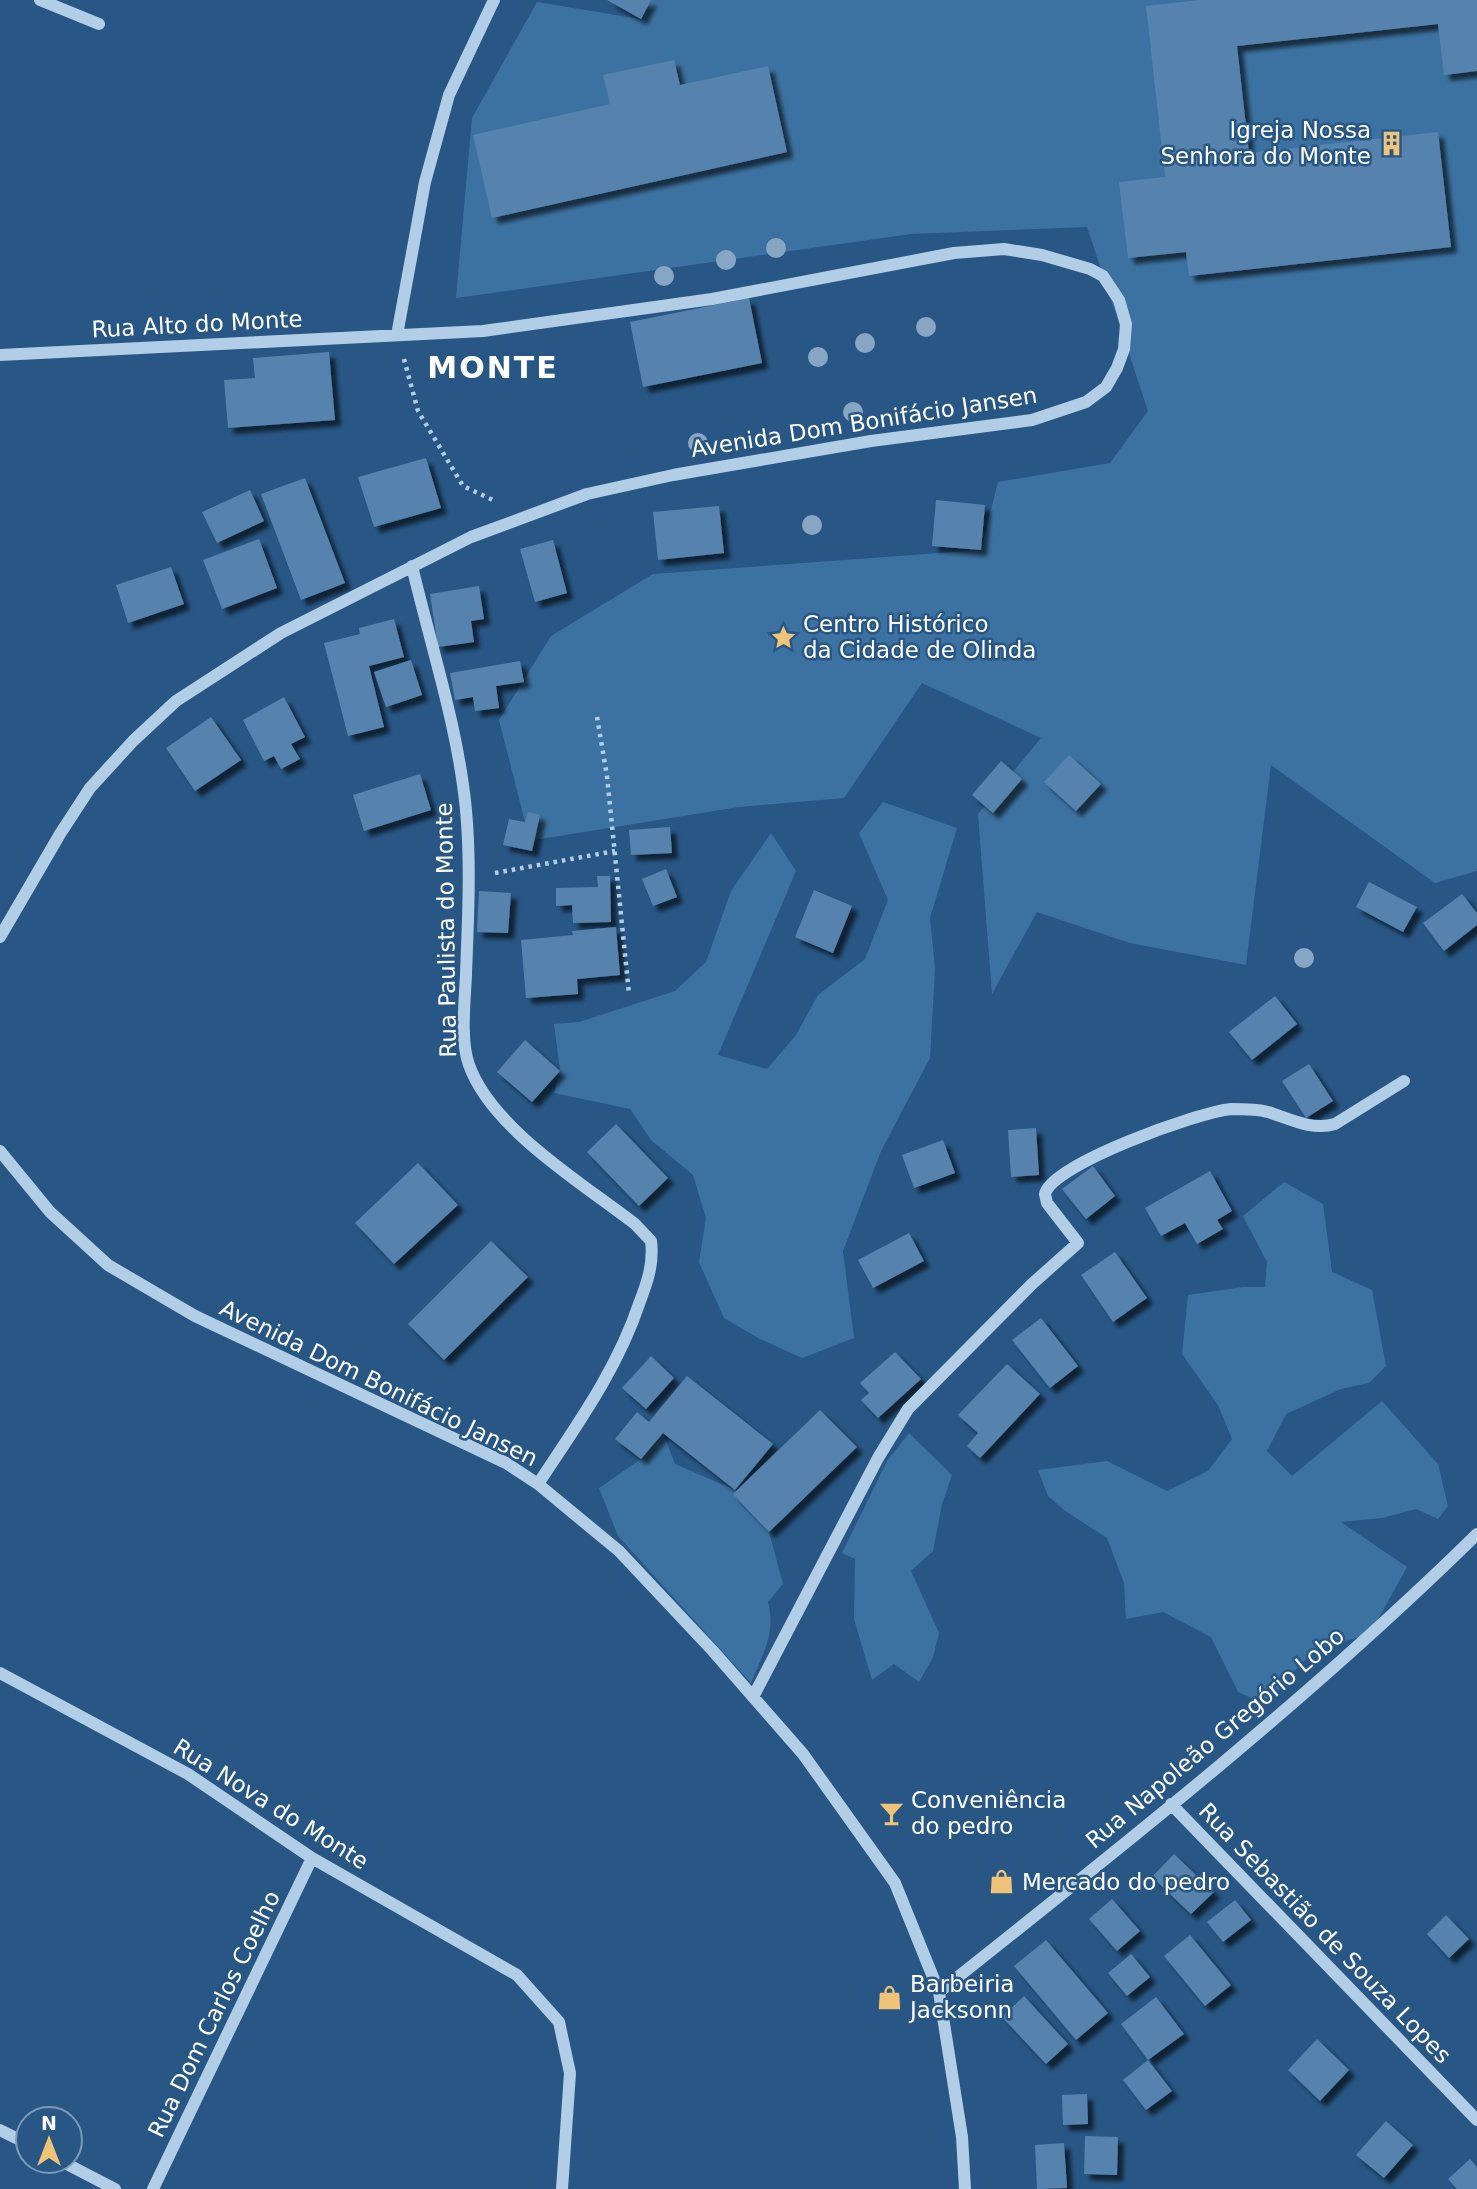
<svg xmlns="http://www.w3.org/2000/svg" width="1477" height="2189" viewBox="0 0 1477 2189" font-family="'DejaVu Sans',sans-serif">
	<defs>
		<filter id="shadow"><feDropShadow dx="6" dy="6" stdDeviation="2" flood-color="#0009"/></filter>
	</defs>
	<rect width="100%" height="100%" fill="#285785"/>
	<!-- green -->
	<path fill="#3c72a1" d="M651 0H1477V871L1435 883 1271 765 1246 965 1130 943 1037 912 992 994 978 814 1041 738 922 683 844 798 739 807 528 841 525 822 499 720 551 636 653 574 981 550 998 482 1110 463 1148 411 1087 227 911 234 456 298 472 118 537 2 640 19Z
		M883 802 957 828 930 918 935 968 930 1058 881 1151 843 1251 854 1338 802 1358 758 1338 724 1318 699 1262 706 1218 693 1175 651 1140 630 1109 554 1093 560 1070 554 1024 579 1022 675 991 706 962 731 891 771 833 796 871 718 1055 767 1069 796 1035 818 995 865 959 888 900 859 833Z
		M1284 1182 1323 1204 1332 1272 1372 1290 1386 1366 1369 1383 1341 1389 1286 1414 1267 1451 1292 1476 1382 1401 1438 1464 1448 1506 1438 1519 1416 1509 1382 1518 1341 1522 1407 1567 1370 1634 1317 1649 1285 1680 1269 1706 1238 1692 1211 1637 1163 1612 1126 1619 1124 1583 1107 1538 1064 1510 1048 1496 1038 1470 1107 1461 1167 1491 1208 1471 1232 1439 1218 1405 1182 1354 1188 1295 1243 1287H1265L1267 1262 1243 1216Z
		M663 1433 675 1464 735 1490 769 1532 783 1584 768 1602C776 1634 763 1653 751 1683L618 1536 599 1488 641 1459Z
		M909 1433 952 1475 942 1504 933 1551 911 1571 939 1633 933 1657 919 1682 894 1664 872 1680 854 1619 855 1559 842 1553 887 1461Z"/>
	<!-- building -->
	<path fill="#5483ae" filter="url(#shadow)" d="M607 0H651L641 19Z
		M1199 0H1477V71L1444 75 1438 24 1237 46 1249 153 1438 132 1451 247 1189 276 1186 252 1128 258 1119 182 1165 177 1146 6Z
		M674 60 680 85 768 66 787 152 492 218 473 135 610 104 603 75Z
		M749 298 762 363 643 387 630 322Z
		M329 352 335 420 228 428 224 380 255 378 253 358Z
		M426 458 441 508 374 527 358 477Z
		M305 478 345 583 301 600 261 494Z
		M250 490 264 521 217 543 202 512Z
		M936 500 985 505 981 550 932 546Z
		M719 506 724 553 658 560 653 512Z
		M259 539 277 588 222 609 203 560Z
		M553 540 567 593 535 602 520 549Z
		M171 567 184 604 128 623 116 585Z
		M479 586 484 619 471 621 474 642 438 647 430 594Z
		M394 619 404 657 369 666 384 727 348 736 324 643 360 634 359 628Z
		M411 660 422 695 386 707 374 672Z
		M520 661 524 682 496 686 499 708 475 711 473 697 455 700 450 673Z
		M284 697 305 737 291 744 300 759 281 769 274 756 264 761 243 720Z
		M211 717 241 760 195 791 166 748Z
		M1069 755 1101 784 1076 811 1044 782Z
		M1001 761 1022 779 993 813 972 795Z
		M420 774 431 810 364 831 353 795Z
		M528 812 540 815 532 851 503 845 509 819 525 822Z
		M670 827 672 853 631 855 629 830Z
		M666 869 677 897 653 906 642 879Z
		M597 876H610L611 922 573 923 572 905 556 906V888L598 887Z
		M1369 882 1417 907 1403 932 1356 907Z
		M814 890 852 906 833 953 795 937Z
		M479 891 511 893 508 933 477 932Z
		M1462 894 1477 913V925L1444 951 1423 923Z
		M616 927 620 975 577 979 578 994 526 998 521 940 573 935 572 931Z
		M1275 996 1297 1024 1252 1060 1229 1032Z
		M525 1040 560 1071 532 1102 497 1072Z
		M1309 1064 1333 1101 1306 1118 1282 1081Z
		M616 1124 668 1178 639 1206 587 1152Z
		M1036 1128 1039 1175 1011 1177 1008 1130Z
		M943 1140 955 1173 914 1188 902 1155Z
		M418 1163 458 1205 394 1264 355 1223Z
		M1093 1166 1115 1196 1086 1219 1062 1189Z
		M1210 1171 1232 1211 1217 1220 1223 1229 1197 1244 1185 1223 1161 1236 1145 1208Z
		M909 1233 924 1261 873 1288 858 1260Z
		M491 1241 528 1277 444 1360 408 1324Z
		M1115 1252 1147 1298 1113 1322 1081 1275Z
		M1041 1318 1078 1366 1050 1388 1012 1340Z
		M895 1352 921 1379 878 1418 861 1400 869 1393 860 1383Z
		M651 1356 674 1378 646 1409 622 1388Z
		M1007 1364 1040 1394 980 1458 967 1446 978 1433 958 1415Z
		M687 1376 773 1444 735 1490 663 1433 641 1459 615 1439 637 1412 649 1422Z
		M820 1410 857 1447 769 1532 733 1494Z
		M1174 1854 1214 1892 1191 1914 1152 1877Z
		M1112 1899 1140 1931 1117 1951 1089 1919Z
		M1235 1900 1251 1920 1223 1942 1207 1922Z
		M1446 1915 1469 1939 1449 1958 1427 1934Z
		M1190 1935 1231 1985 1205 2006 1164 1956Z
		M1046 1940 1108 2013 1076 2040 1014 1966Z
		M1131 1954 1150 1977 1127 1996 1108 1973Z
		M1024 1996 1068 2044 1046 2064 1002 2017Z
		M1156 1997 1184 2034 1148 2060 1121 2024Z
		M1317 2039 1349 2070 1320 2101 1288 2070Z
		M1148 2060 1172 2091 1146 2110 1123 2080Z
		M1087 2094 1088 2124 1063 2125 1062 2095Z
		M1386 2121 1413 2145 1384 2178 1356 2155Z
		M1085 2136 1118 2137 1117 2175 1084 2174Z
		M1064 2143 1067 2188 1037 2189 1035 2145Z
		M1470 2159 1477 2167V2189H1457L1448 2179Z"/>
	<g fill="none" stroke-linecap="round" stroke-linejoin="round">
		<!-- path -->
		<path stroke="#b2cee7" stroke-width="4.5" stroke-dasharray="3.5 5" stroke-linecap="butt" d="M404 359 418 411 463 486 495 501
			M597 717 607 776 629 994
			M495 873 615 851"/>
		<!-- minor -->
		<path stroke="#b2cee7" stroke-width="12" d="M40 0 99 24
			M397 335 425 182 449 95 494 0
			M0 355 483 331 712 299 954 253 1004 249 1042 255 1090 269 1103 276 1119 300 1126 324 1124 349 1117 368 1106 387 1086 402 1032 420 871 441 673 475 587 494 471 537 281 633 176 701 133 741 90 788 60 834 0 937
			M412 566C431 647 458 727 466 810 471 865 468 920 466 974 465 1000 460 1040 469 1065 492 1129 582 1183 635 1224L651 1241C654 1264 647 1283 639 1304 617 1370 576 1426 538 1484
			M0 1151 50 1212 108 1265 195 1316 506 1463 538 1484 619 1551 713 1651 803 1754 895 1883 939 1992 962 2137 965 2189
			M0 1673 188 1774 312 1858 517 1975 559 2022 570 2073 562 2189
			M753 1697 878 1458 908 1409 1032 1284 1078 1243 1047 1203 1045 1194C1052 1164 1199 1112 1231 1109 1242 1109 1257 1109 1268 1112 1290 1119 1312 1131 1335 1124L1404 1081
			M1171 1804 1477 2120
			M939 1992C1123 1846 1309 1699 1477 1534
			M0 2130 28 2144
			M61 2161 115 2189
			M153 2189 312 1858"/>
	</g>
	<!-- trees -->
	<g fill="#87a6c3">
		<circle cx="776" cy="248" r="10"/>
		<circle cx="726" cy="260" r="10"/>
		<circle cx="664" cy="276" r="10"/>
		<circle cx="926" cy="327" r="10"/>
		<circle cx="865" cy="343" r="10"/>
		<circle cx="818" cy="357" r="10"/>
		<circle cx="853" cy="412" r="10"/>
		<circle cx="698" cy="443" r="10"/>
		<circle cx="812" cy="525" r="10"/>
		<circle cx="1304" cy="958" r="10"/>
	</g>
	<!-- icons -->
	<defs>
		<symbol id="building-bare" viewBox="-9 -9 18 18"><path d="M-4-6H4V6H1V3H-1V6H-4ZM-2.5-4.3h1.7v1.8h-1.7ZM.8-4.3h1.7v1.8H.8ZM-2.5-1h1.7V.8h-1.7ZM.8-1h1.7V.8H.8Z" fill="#efc378" stroke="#285785" stroke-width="2.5" paint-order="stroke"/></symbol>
		<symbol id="sight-bare" viewBox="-9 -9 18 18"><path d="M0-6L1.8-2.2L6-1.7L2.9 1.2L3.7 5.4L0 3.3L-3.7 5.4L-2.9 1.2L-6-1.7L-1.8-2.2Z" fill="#efc378" stroke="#285785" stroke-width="2.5" paint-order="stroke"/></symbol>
		<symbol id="bar-bare" viewBox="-9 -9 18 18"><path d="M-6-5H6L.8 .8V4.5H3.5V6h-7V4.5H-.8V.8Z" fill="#efc378" stroke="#285785" stroke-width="2.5" paint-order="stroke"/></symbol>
		<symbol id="shop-bare" viewBox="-9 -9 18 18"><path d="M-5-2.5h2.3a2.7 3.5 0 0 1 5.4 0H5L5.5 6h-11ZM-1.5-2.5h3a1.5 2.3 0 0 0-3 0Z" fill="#efc378" stroke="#285785" stroke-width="2.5" paint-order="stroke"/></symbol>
	</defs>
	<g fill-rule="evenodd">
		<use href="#building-bare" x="1374" y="126" width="35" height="35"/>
		<use href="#sight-bare" x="766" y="620" width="35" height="35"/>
		<use href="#bar-bare" x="874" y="1796" width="35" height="35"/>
		<use href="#shop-bare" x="984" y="1864" width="35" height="35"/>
		<use href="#shop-bare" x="872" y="1980" width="35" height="35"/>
	</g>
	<g text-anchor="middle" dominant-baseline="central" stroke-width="5" stroke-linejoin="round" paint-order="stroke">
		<!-- poi labels -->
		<g font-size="23" fill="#fff" stroke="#285785" text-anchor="start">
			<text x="1371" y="130" text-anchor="end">Igreja Nossa<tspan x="1371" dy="26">Senhora do Monte</tspan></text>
			<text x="803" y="624">Centro Histórico<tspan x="803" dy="26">da Cidade de Olinda</tspan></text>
			<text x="911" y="1800">Conveniência<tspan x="911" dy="26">do pedro</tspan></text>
			<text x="1022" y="1882">Mercado do pedro</text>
			<text x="910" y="1984">Barbeiria<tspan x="910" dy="26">Jacksonn</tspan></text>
		</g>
		<!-- street labels -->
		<g font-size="23" fill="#fff" stroke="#285785">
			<text transform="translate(197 324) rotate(-3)">Rua Alto do Monte</text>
			<text transform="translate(864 422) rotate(-9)">Avenida Dom Bonifácio Jansen</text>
			<text transform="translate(446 930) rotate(-91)">Rua Paulista do Monte</text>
			<text transform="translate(379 1383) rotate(26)">Avenida Dom Bonifácio Jansen</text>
			<text transform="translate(1215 1738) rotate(-40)">Rua Napoleão Gregório Lobo</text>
			<text transform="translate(271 1804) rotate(32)">Rua Nova do Monte</text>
			<text transform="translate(1325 1933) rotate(46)">Rua Sebastião de Souza Lopes</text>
			<text transform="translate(214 2014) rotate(-64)">Rua Dom Carlos Coelho</text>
		</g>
		<!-- district labels -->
		<g font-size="30" font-weight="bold" letter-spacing="2" fill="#fff" stroke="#285785">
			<text x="493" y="367">MONTE</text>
		</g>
	</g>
	<!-- north arrow -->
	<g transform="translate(49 2140)"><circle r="33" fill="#285785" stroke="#7e9ab6" stroke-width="2"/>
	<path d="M0-5L12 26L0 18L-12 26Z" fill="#efc378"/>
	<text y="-10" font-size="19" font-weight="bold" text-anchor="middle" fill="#ffffff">N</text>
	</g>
</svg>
